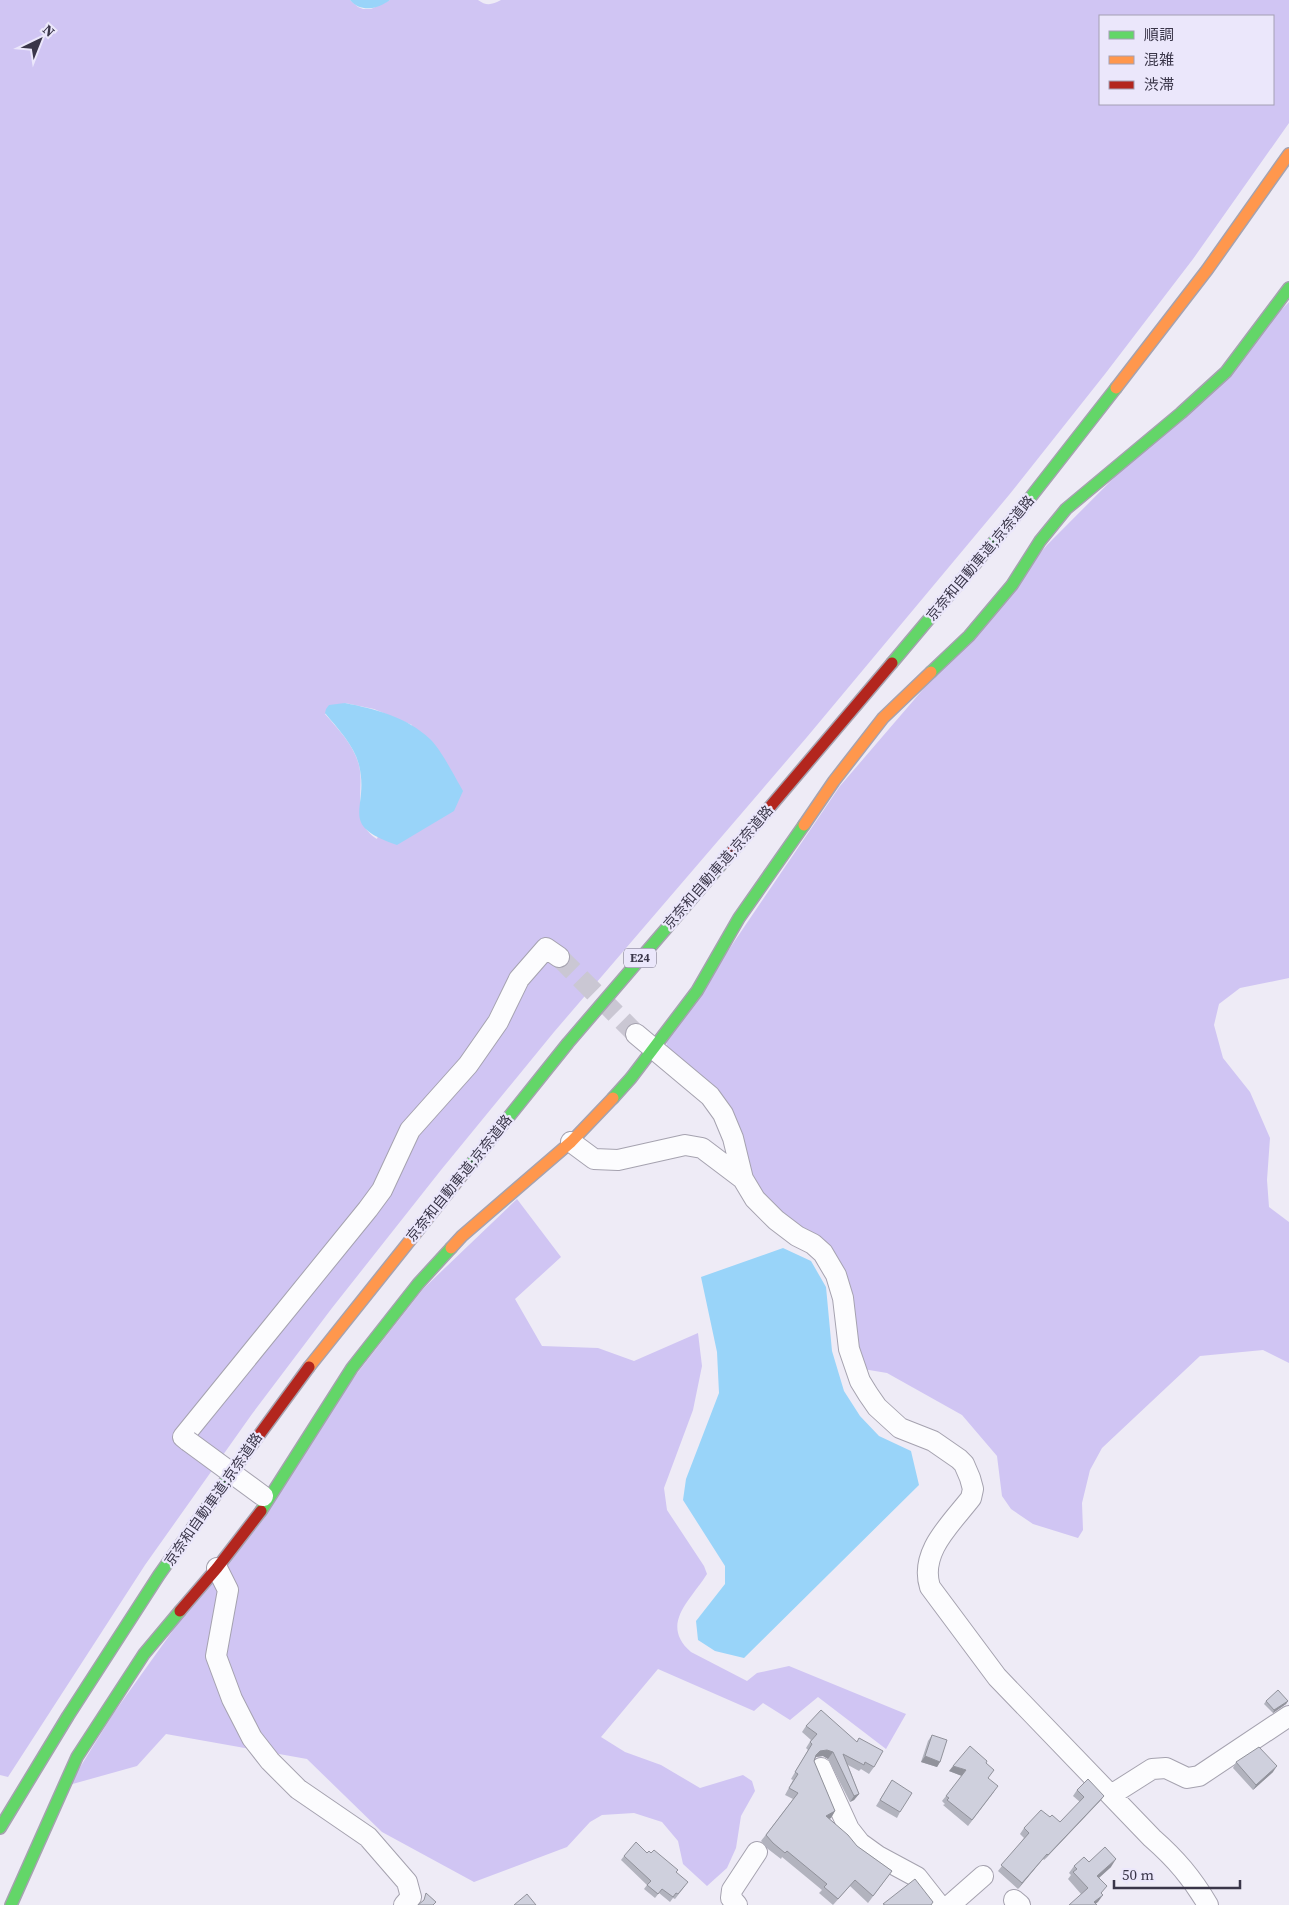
<svg xmlns="http://www.w3.org/2000/svg" width="1289" height="1905" viewBox="0 0 1289 1905" font-family="'Source Serif 4','Noto Sans JP',serif">
	<rect width="100%" height="100%" fill="#eeebf6"/>
	<!-- forest -->
	<path fill="#d0c5f3" fill-rule="evenodd" d="M0 0H350L358 7 363 9H371L390 0H478C486 6 492 5 501 0H1289V123L1193 259 1105 374 1009 495 807 737 554 1032 441 1170 332 1308 252 1414 145 1565 8 1777 0 1775ZM1100 16H1273V104H1100ZM345 703 374 709 412 725 377 839C350 823 365 790 359 765 353 744 338 729 325 714Z
		M1289 302V978L1240 988 1219 1004 1214 1025 1223 1058 1250 1092 1270 1138 1267 1180 1269 1207 1289 1222V1363L1263 1350 1200 1356 1102 1448 1090 1470 1082 1503 1083 1530 1078 1538 1033 1524 1011 1509 1002 1496 997 1456 962 1415 887 1373 863 1369 856 1347 850 1297 801 1229 761 1194 750 1176 746 1162 669 1053 666 1042 840 786 1047 545Z
		M517 1199 561 1257 515 1299 542 1346 598 1348 634 1361 698 1333 702 1366 693 1410 664 1488 667 1510 704 1566 707 1574C691 1600 659 1624 691 1652L747 1681 757 1673 789 1666 906 1714 886 1749 818 1697 790 1720 763 1703 754 1711 658 1669 601 1737 625 1752 661 1765 700 1788 743 1775 752 1781 755 1791 741 1816 736 1848 727 1868 707 1886 683 1864 678 1841 662 1822 634 1813 602 1815 590 1822 567 1847 474 1882 382 1832 307 1759 166 1734 137 1766 69 1785 113 1714 358 1372 423 1289Z"/>
	<!-- water -->
	<path fill="#99d4f9" d="M350 0H390C378 9 361 13 350 0Z
		M345 703C375 709 407 717 430 739 440 748 455 777 463 791L454 811 397 845C336 824 370 810 359 765 354 745 338 729 325 713L326 709 329 705Z
		M783 1248 811 1261 826 1287 832 1351 844 1391 860 1416 879 1436 911 1451 919 1485 744 1658 715 1651 698 1640 696 1621 725 1584V1566L683 1500 686 1479 719 1393 717 1352 701 1277Z"/>
	<g fill="none" stroke-linecap="round" stroke-linejoin="round">
		<!-- street-tunnel -->
		<path stroke="#cac7d3" stroke-width="20" stroke-dasharray="20 10" stroke-linecap="butt" d="M559 957 636 1034"/>
		<defs>
			<path id="street" d="M636 1034 710 1096 723 1114 733 1138 743 1179 755 1199 776 1220 797 1236 813 1244 823 1253 836 1275 843 1298 849 1349 860 1381 868 1394 877 1407 900 1428 933 1441 959 1459 964 1464 970 1478 973 1489 971 1498C951 1524 919 1552 930 1587L997 1677 1152 1838C1176 1859 1192 1878 1208 1905
				M571 1142 594 1159 618 1160 685 1145 702 1148 743 1179
				M188 1441 183 1437 368 1209 382 1190 410 1130 468 1065 498 1022 519 979 546 948 559 957
				M217 1568 228 1590 216 1656 232 1699 252 1738 270 1761 298 1789 368 1837 407 1882 411 1897 404 1905
				M821 1768 849 1829 860 1843 878 1856 917 1877 939 1905
				M1111 1795 1152 1769 1166 1768 1187 1778 1199 1776 1289 1716
				M1014 1900 1020 1905
				M737 1905 731 1898 732 1890 757 1852
				M950 1905 983 1876"/>
			<path id="fast" d="M892 663 1023 507 1116 388
				M931 672 969 636 1012 585 1040 541 1066 509 1181 413 1226 372 1289 288
				M613 1098 631 1078 697 991 739 918 804 825
				M463 1174 568 1043 725 860
				M261 1511 352 1368 418 1284 451 1248
				M0 1828 68 1716 159 1575 232 1472
				M11 1905 77 1757 144 1654 180 1611"/>
			<path id="slow" d="M1116 388 1207 270 1289 154
				M804 825 834 781 883 718 931 672
				M451 1248 462 1236 571 1142 613 1098
				M309 1367 463 1174"/>
			<path id="jam" d="M725 860 892 663
				M232 1472 309 1367
				M180 1611 217 1568 261 1511"/>
		</defs>
		<!-- street casing -->
		<use href="#street" stroke="#a5a2af" stroke-width="22"/>
		<!-- fast casing -->
		<use href="#fast" stroke="#a5a2af" stroke-width="14"/>
		<!-- slow casing -->
		<use href="#slow" stroke="#a5a2af" stroke-width="14"/>
		<!-- jam casing -->
		<use href="#jam" stroke="#a5a2af" stroke-width="14"/>
		<!-- street -->
		<use href="#street" stroke="#fcfcfe" stroke-width="20"/>
		<!-- fast -->
		<use href="#fast" stroke="#63d668" stroke-width="11"/>
		<!-- slow -->
		<use href="#slow" stroke="#ff974d" stroke-width="11"/>
		<!-- jam -->
		<use href="#jam" stroke="#b3261e" stroke-width="11"/>
		<defs>
			<path id="street-bridge" d="M188 1441 263 1496"/>
		</defs>
		<!-- street-bridge casing -->
		<use href="#street-bridge" stroke="#a5a2af" stroke-width="22" stroke-linecap="butt"/>
		<!-- street-bridge -->
		<use href="#street-bridge" stroke="#fcfcfe" stroke-width="20"/>
	</g>
	<!-- wall -->
	<path fill="#b2b3be" d="M1266 1701H1288L1286 1704 1273 1713 1264 1704Z
		M806 1726 857 1742 859 1738 874 1767 869 1774 861 1769 859 1771 848 1765 859 1794 854 1800 850 1802 828 1759 823 1756 816 1757 814 1761 835 1811 831 1818 829 1819 857 1846 892 1871 868 1903 850 1886 833 1905 819 1893 822 1890 782 1857 781 1859 768 1849 761 1841 793 1799 785 1795 793 1780 791 1779 808 1750 806 1748 811 1740 802 1732Z
		M932 1735 940 1762 937 1767 921 1762 928 1741Z
		M1236 1762 1273 1772 1253 1790 1233 1768Z
		M986 1763 988 1778 994 1792 968 1826 943 1805 945 1804 942 1801 962 1776 949 1771Z
		M892 1780 900 1812 897 1818 876 1806Z
		M1077 1790 1104 1796 1100 1801 1044 1860 1043 1859 1018 1889 998 1871 1024 1838 1020 1834 1024 1828 1050 1817 1060 1822 1080 1802 1073 1796Z
		M647 1853 676 1872 685 1886 675 1899 673 1898 670 1902 659 1893 655 1898 644 1889 647 1885 621 1860 624 1856Z
		M1089 1862 1111 1867 1099 1878 1102 1894 1096 1903 1081 1894 1068 1879 1071 1875 1069 1873 1074 1866Z"/>
	<!-- shaded-wall -->
	<path fill="#91929b" d="M1288 1701 1286 1704 1273 1713 1274 1710Z
		M827 1750 833 1752 828 1759 823 1756 816 1757 811 1762 816 1755 820 1751Z
		M925 1756 940 1762 937 1767 921 1762Z
		M953 1766 966 1770 962 1776 949 1771Z
		M1277 1766 1273 1772 1253 1790 1256 1785Z
		M859 1794 854 1800 850 1802 854 1796Z
		M1104 1796 1100 1801 1044 1860 1048 1855Z
		M835 1811 831 1818 822 1823 826 1816Z
		M1047 1854 1043 1859 1018 1889 1022 1883Z
		M1116 1859 1111 1867 1092 1884 1097 1876Z
		M1103 1895 1098 1902 1094 1905V1902Z"/>
	<!-- building -->
	<path fill="#cfd0dd" stroke="#91929b" d="M1278 1690 1288 1701 1274 1710 1266 1701Z
		M821 1710 857 1742 859 1738 883 1751 874 1767 865 1762 864 1765 843 1754 859 1794 854 1796 833 1752 827 1750 820 1751 816 1755 814 1761 835 1811 826 1816 848 1835 857 1846 892 1871 873 1896 855 1880 838 1899 824 1887 827 1884 787 1851 785 1853 773 1843 766 1835 798 1793 789 1788 798 1774 795 1772 812 1744 810 1742 817 1734 806 1726Z
		M932 1735 947 1740 940 1762 925 1756Z
		M970 1746 987 1761 986 1763 994 1770 988 1778 998 1786 972 1820 947 1800 949 1798 946 1796 966 1770 953 1766Z
		M1259 1747 1277 1766 1256 1785 1236 1762Z
		M1088 1779 1104 1796 1048 1855 1047 1854 1022 1883 1001 1865 1029 1833 1024 1828 1041 1810 1050 1817 1052 1815 1060 1822 1084 1797 1077 1790Z
		M892 1780 912 1793 900 1812 880 1800Z
		M636 1842 647 1853 649 1851 651 1853 654 1850 678 1870 676 1872 688 1882 678 1894 676 1893 673 1897 662 1889 658 1894 647 1885 651 1881 624 1856Z
		M1105 1847 1116 1859 1097 1876 1107 1886 1101 1893 1103 1895 1094 1902 1097 1905H1069L1088 1888 1073 1872 1077 1869 1074 1866 1084 1857 1089 1862Z
		M915 1879 933 1902 931 1905H885L883 1904Z
		M426 1893 436 1902 433 1905H418L424 1900Z
		M527 1894 536 1905H514Z"/>
	<g text-anchor="middle" dominant-baseline="central" stroke-width="4.5" stroke-linejoin="round" paint-order="stroke">
		<!-- shield labels -->
		<rect fill="#ebe7fb" stroke="#6f6b7e" stroke-width="1" x="624" y="948.5" width="32" height="19" rx="4"/>
		<g font-size="12" font-weight="bold" fill="#3a3649">
			<text x="640" y="958">E24</text>
		</g>
		<!-- street labels -->
		<g font-size="14" fill="#3a3649" stroke="#ebe7fb">
			<text transform="translate(980 558) rotate(-50)">京奈和自動車道;京奈道路</text>
			<text transform="translate(718 867) rotate(-49)">京奈和自動車道;京奈道路</text>
			<text transform="translate(459 1178) rotate(-51)">京奈和自動車道;京奈道路</text>
			<text transform="translate(213 1499) rotate(-55)">京奈和自動車道;京奈道路</text>
		</g>
	</g>
	<!-- legend -->
	<rect x="1099" y="15" width="175" height="90" fill="#ebe7fb" stroke="#a4a0b4"/>
	<rect x="1109" y="31" width="25" height="8" fill="#63d668" stroke="#a4a0b4"/>
	<text x="1144" y="40" font-size="15" fill="#3a3649">順調</text>
	<rect x="1109" y="56" width="25" height="8" fill="#ff974d" stroke="#a4a0b4"/>
	<text x="1144" y="65" font-size="15" fill="#3a3649">混雑</text>
	<rect x="1109" y="81" width="25" height="8" fill="#b3261e" stroke="#a4a0b4"/>
	<text x="1144" y="90" font-size="15" fill="#3a3649">渋滞</text>
	<!-- north arrow -->
	<g transform="translate(40 40) rotate(43)" stroke="#ebe7fb" stroke-width="4" paint-order="stroke">
	<path d="M0-4L9 19L0 12L-9 19Z" fill="#3a3649"/>
	<text y="-8" font-size="14" font-weight="bold" text-anchor="middle" fill="#3a3649">N</text>
	</g>
	<!-- scale -->
	<path d="M1114 1880v8h126v-8" fill="none" stroke="#3a3649" stroke-width="2.5"/>
	<text x="1122" y="1880" font-size="15" fill="#3a3649" stroke="#ebe7fb" stroke-width="4" paint-order="stroke">50 m</text>
</svg>
